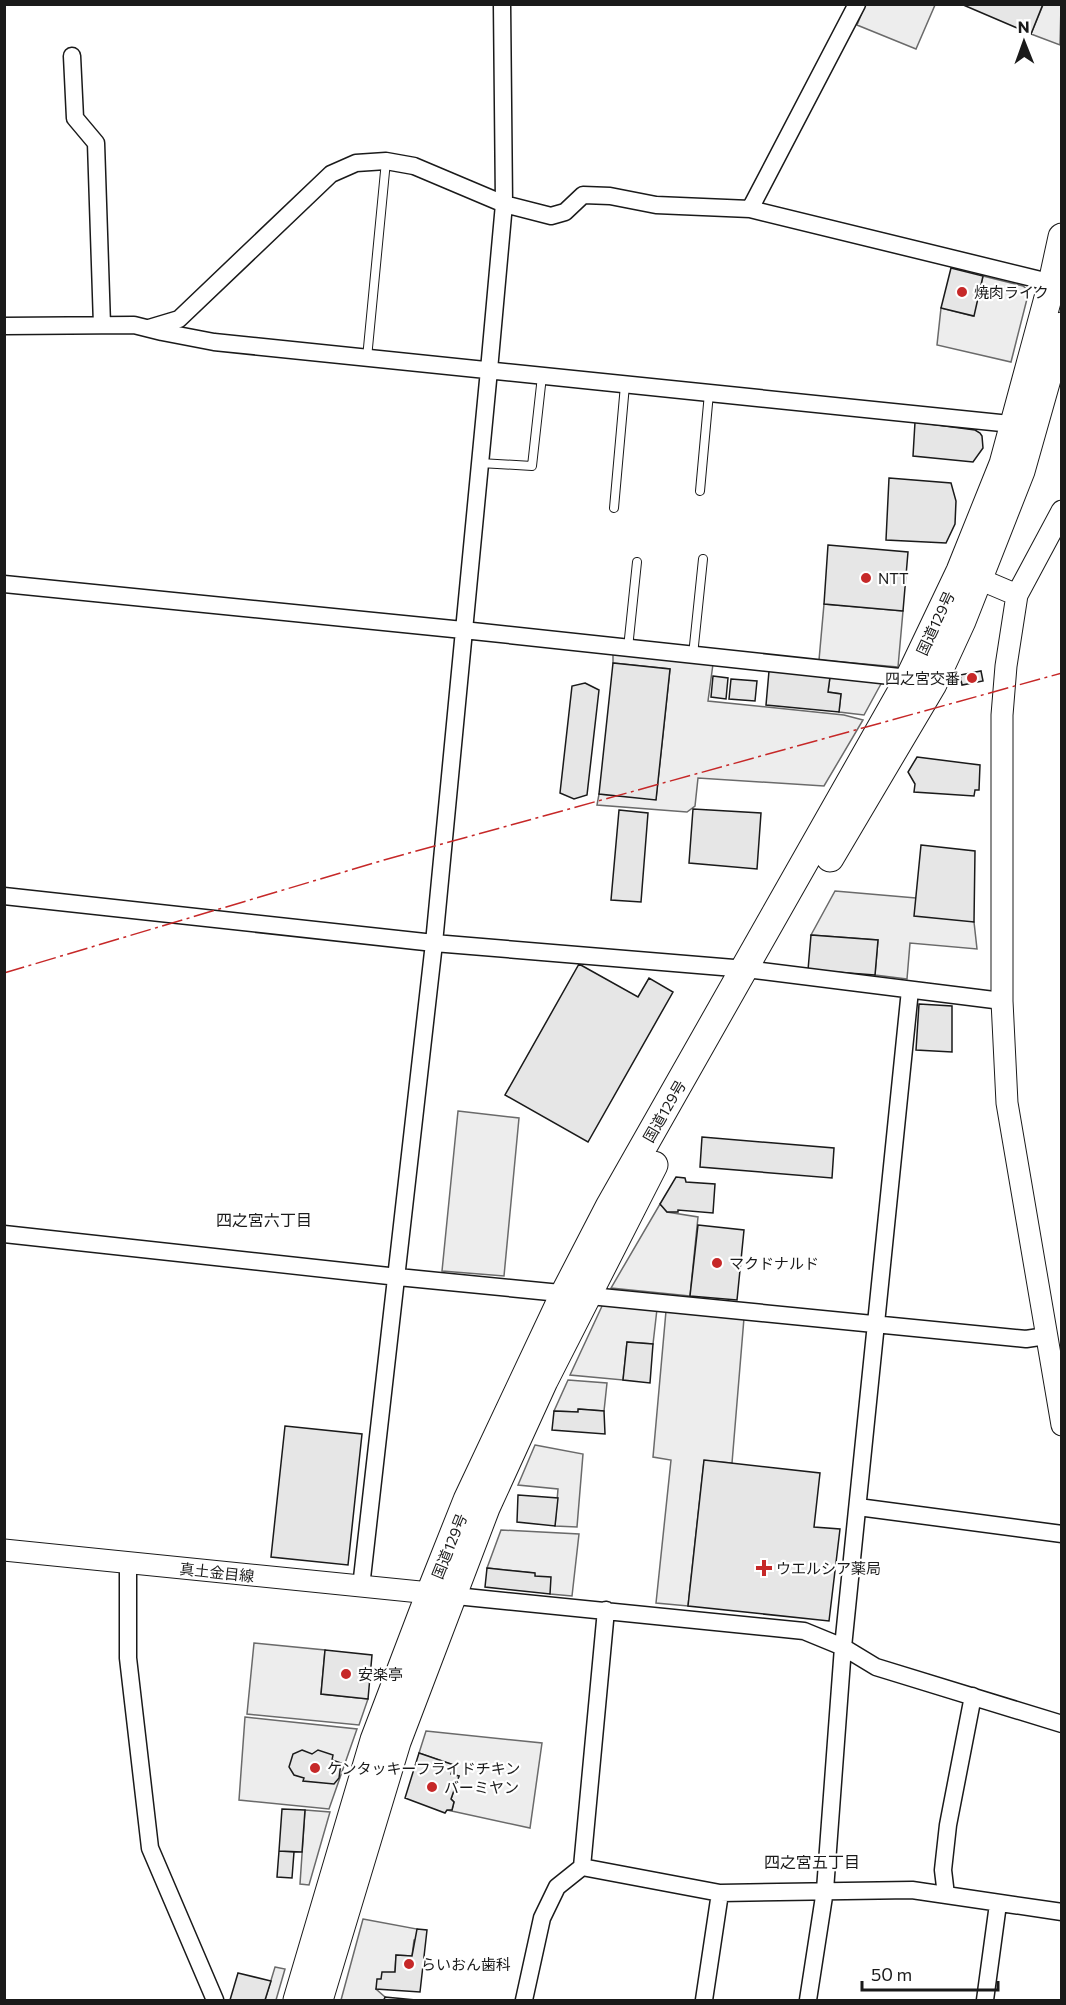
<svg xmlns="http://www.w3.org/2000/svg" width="1066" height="2005" viewBox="0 0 1066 2005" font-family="Commissioner,'Noto Sans JP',sans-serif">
	<rect width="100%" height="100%" fill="#fff"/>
	<!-- built -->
	<path fill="#ededed" stroke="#6a6a6a" stroke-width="1.5" d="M865 5H935L916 49 857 25Z
		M1043 5H1061L1060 45 1031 34Z
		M983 276 1023 286 1029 291 1011 362 937 345 941 308 973 316Z
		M824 604 903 611 898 667 819 660Z
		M613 654 713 664 708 701 844 715 863 720 824 786 698 778 695 806 687 812 597 805 599 794 656 799 670 669 613 663Z
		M830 677 882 682 864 715 839 712 841 694 828 692Z
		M835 891 916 898 974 922 977 949 910 943 907 979 875 975 878 940 811 935Z
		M458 1111 519 1118 504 1276 442 1271Z
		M660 1204 667 1212 698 1217 690 1296 611 1288Z
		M603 1304 657 1309 653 1344 627 1342 623 1380 570 1375Z
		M666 1311 744 1318 732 1463 704 1461 688 1606 656 1603 671 1460 653 1457Z
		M568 1380 607 1383 604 1411 579 1409 578 1412 554 1411Z
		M535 1445 583 1454 577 1527 555 1526 558 1489 518 1485Z
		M501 1530 579 1534 572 1596 550 1594 535 1576 534 1573 487 1568Z
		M254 1643 325 1650 321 1694 368 1699 359 1725 247 1714Z
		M245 1717 357 1729 329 1809 239 1800Z
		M426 1731 542 1743 530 1828 447 1810H452L454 1802 451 1799 459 1776 451 1774 453 1765 419 1753Z
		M305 1810 330 1812 309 1885 300 1884Z
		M363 1919 417 1929V1939L414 1940 412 1956 396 1955 395 1972 381 1979 376 1989 385 1997 384 2000H341Z
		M275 1967 285 1969 276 2000H265Z"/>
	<!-- building -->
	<path fill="#e6e6e6" stroke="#1a1a1a" stroke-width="1.5" d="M961 4H1043L1031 34Z
		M951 268 983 276 974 316 941 308Z
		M915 422 975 430 980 433 982 436 983 448 973 462 913 456Z
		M889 478 951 483 956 501 955 524 946 543 886 540Z
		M828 545 908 552 903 611 824 604Z
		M613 663 670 669 656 800 599 794Z
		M769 671 830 677 828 692 841 694 839 712 766 705Z
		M981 671 983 681 962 685 960 675Z
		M713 676 728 678 726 699 711 697Z
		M731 679 757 681 755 701 729 699Z
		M585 683 599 690 587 795 574 799 560 793 572 686Z
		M917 757 980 765 979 790H975L974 796 914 792 915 784 908 772Z
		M693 809 761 813 757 869 689 863Z
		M619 810 648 813 641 902 611 900Z
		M921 845 975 851 974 922 914 916Z
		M811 935 878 940 875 975 808 970Z
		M579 964 638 997 649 978 673 992 588 1142 505 1095Z
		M919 1004 952 1006V1052L916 1050Z
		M702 1137 834 1148 832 1178 700 1167Z
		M676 1177 685 1178 686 1182 715 1184 713 1213 678 1210V1212H667L660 1204Z
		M698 1225 744 1230 737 1300 690 1296Z
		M627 1342 653 1344 650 1383 623 1380Z
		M578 1409 604 1411 605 1434 552 1430 554 1411 578 1412Z
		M285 1426 362 1434 348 1565 271 1557Z
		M704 1460 820 1473 814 1527 840 1529 829 1621 688 1606Z
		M518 1495 558 1498 555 1526 517 1522Z
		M487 1568 535 1573V1576L551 1577 550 1594 485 1587Z
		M325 1650 372 1655 368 1699 321 1694Z
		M302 1750 312 1754 318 1750 333 1755 332 1760 341 1763 339 1778 334 1784 303 1781 304 1778 294 1775 289 1767 293 1754Z
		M419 1753 454 1765 451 1774 459 1776 451 1799 454 1802 452 1810H447L445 1813 405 1798Z
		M282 1809 305 1810 302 1852 279 1851Z
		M279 1851 294 1852 292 1878 277 1877Z
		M417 1929 427 1930 420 1992 376 1989 377 1979H381L382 1972H395L396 1955 412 1956Z
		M238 1973 271 1981 265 2000H230Z
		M385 1997 416 2000H384Z"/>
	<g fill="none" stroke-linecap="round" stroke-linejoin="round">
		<defs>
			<path id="service" d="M367 358 386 161
				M480 463 532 466 542 376
				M700 491 709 393
				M614 508 625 385
				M628 648 637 562
				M693 655 703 559"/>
			<path id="minor" d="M72 56 75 118 96 143 102 325
				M750 209 1061 285
				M4 326 134 325 162 332 214 342 1020 425
				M149 328 179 319 331 174 356 163 386 161 414 166 504 204 551 216 565 212 583 195 610 196 656 205 750 209 857 4
				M4 584 463 630 909 678
				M4 896 434 943 746 969 1002 1001
				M4 1234 398 1277 1026 1339 1046 1336
				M858 1507 1062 1534
				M128 1563V1658L150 1848 215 2000
				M361 1587 434 943 489 370 504 204 502 4
				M446 1595 804 1631 843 1647 876 1667 1062 1724
				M582 1867 720 1893 912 1890 1062 1912
				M946 1895 943 1870 948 1825 973 1696
				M524 2000 542 1918 557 1887 582 1867 606 1610
				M704 2000 720 1893
				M808 2000 825 1890 843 1647 910 990
				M985 2000 998 1904"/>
			<path id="tertiary" d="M1062 511 1017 595 1006 666 1002 715V1001L1007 1103 1062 1425
				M965 573 1017 595
				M4 1550 430 1593"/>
			<path id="trunk" d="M830 858 933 684 962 621 1021 471 1062 326
				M297 2000 374 1740 430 1593 467 1500 564 1294 609 1207 909 678 960 571 1003 464 1052 283 1062 237
				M319 2000 397 1742 486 1508 544 1381 654 1165"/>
		</defs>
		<!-- service casing -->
		<use href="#service" stroke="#1a1a1a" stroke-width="10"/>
		<!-- minor casing -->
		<use href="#minor" stroke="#1a1a1a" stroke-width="19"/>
		<!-- tertiary casing -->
		<use href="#tertiary" stroke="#1a1a1a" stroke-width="23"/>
		<!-- trunk casing -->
		<use href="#trunk" stroke="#1a1a1a" stroke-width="29"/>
		<!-- service -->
		<use href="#service" stroke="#fff" stroke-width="8"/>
		<!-- minor -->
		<use href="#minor" stroke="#fff" stroke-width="16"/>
		<!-- tertiary -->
		<use href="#tertiary" stroke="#fff" stroke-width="21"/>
		<!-- trunk -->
		<use href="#trunk" stroke="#fff" stroke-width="27"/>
		<!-- power -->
		<path stroke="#c62828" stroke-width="1.5" stroke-dasharray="21 4.5 3 4.5" stroke-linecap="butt" d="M4 973 384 860 1062 673"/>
	</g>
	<!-- markers -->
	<g fill="#c62828" stroke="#fff" stroke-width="2">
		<circle cx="962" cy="292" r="6"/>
		<circle cx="866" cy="578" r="6"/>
		<circle cx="972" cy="678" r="6"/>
		<circle cx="717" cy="1263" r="6"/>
		<path d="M761 1559h6v6h6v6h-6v6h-6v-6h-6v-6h6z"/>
		<circle cx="346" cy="1674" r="6"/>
		<circle cx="315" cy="1768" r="6"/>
		<circle cx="432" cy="1787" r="6"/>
		<circle cx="409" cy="1964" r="6"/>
	</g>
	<g text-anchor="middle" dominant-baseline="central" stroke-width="4.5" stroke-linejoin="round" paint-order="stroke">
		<!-- poi labels -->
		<g font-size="15" fill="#1a1a1a" stroke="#fff" text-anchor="start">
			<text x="974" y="292">焼肉ライク</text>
			<text x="878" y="578">NTT</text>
			<text x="960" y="678" text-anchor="end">四之宮交番</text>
			<text x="729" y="1263">マクドナルド</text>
			<text x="776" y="1568">ウエルシア薬局</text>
			<text x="358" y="1674">安楽亭</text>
			<text x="327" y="1768">ケンタッキーフライドチキン</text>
			<text x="444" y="1787">バーミヤン</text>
			<text x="421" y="1964">らいおん歯科</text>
		</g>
		<!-- street labels -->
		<g font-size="15" fill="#1a1a1a" stroke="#fff">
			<text transform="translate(935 623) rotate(-65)">国道129号</text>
			<text transform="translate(664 1111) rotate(-60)">国道129号</text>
			<text transform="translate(449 1546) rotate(-68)">国道129号</text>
			<text transform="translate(217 1572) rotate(6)">真土金目線</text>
		</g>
		<!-- neighbourhood labels -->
		<g font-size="16" fill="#1a1a1a" stroke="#fff">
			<text x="264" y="1219">四之宮六丁目</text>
			<text x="812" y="1861">四之宮五丁目</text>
		</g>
	</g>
	<!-- border -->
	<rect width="1066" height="2005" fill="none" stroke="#1a1a1a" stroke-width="12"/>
	<!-- north arrow -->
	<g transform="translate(1024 42) rotate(359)" stroke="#ffffff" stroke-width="4.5" paint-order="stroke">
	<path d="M0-4.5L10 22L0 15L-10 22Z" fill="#1a1a1a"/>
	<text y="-9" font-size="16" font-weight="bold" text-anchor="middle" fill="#1a1a1a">N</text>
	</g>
	<!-- scale -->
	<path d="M862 1981v9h136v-9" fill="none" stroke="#1a1a1a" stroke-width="3"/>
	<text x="871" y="1981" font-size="18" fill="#1a1a1a" stroke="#ffffff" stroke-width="4.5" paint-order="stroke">50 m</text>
</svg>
